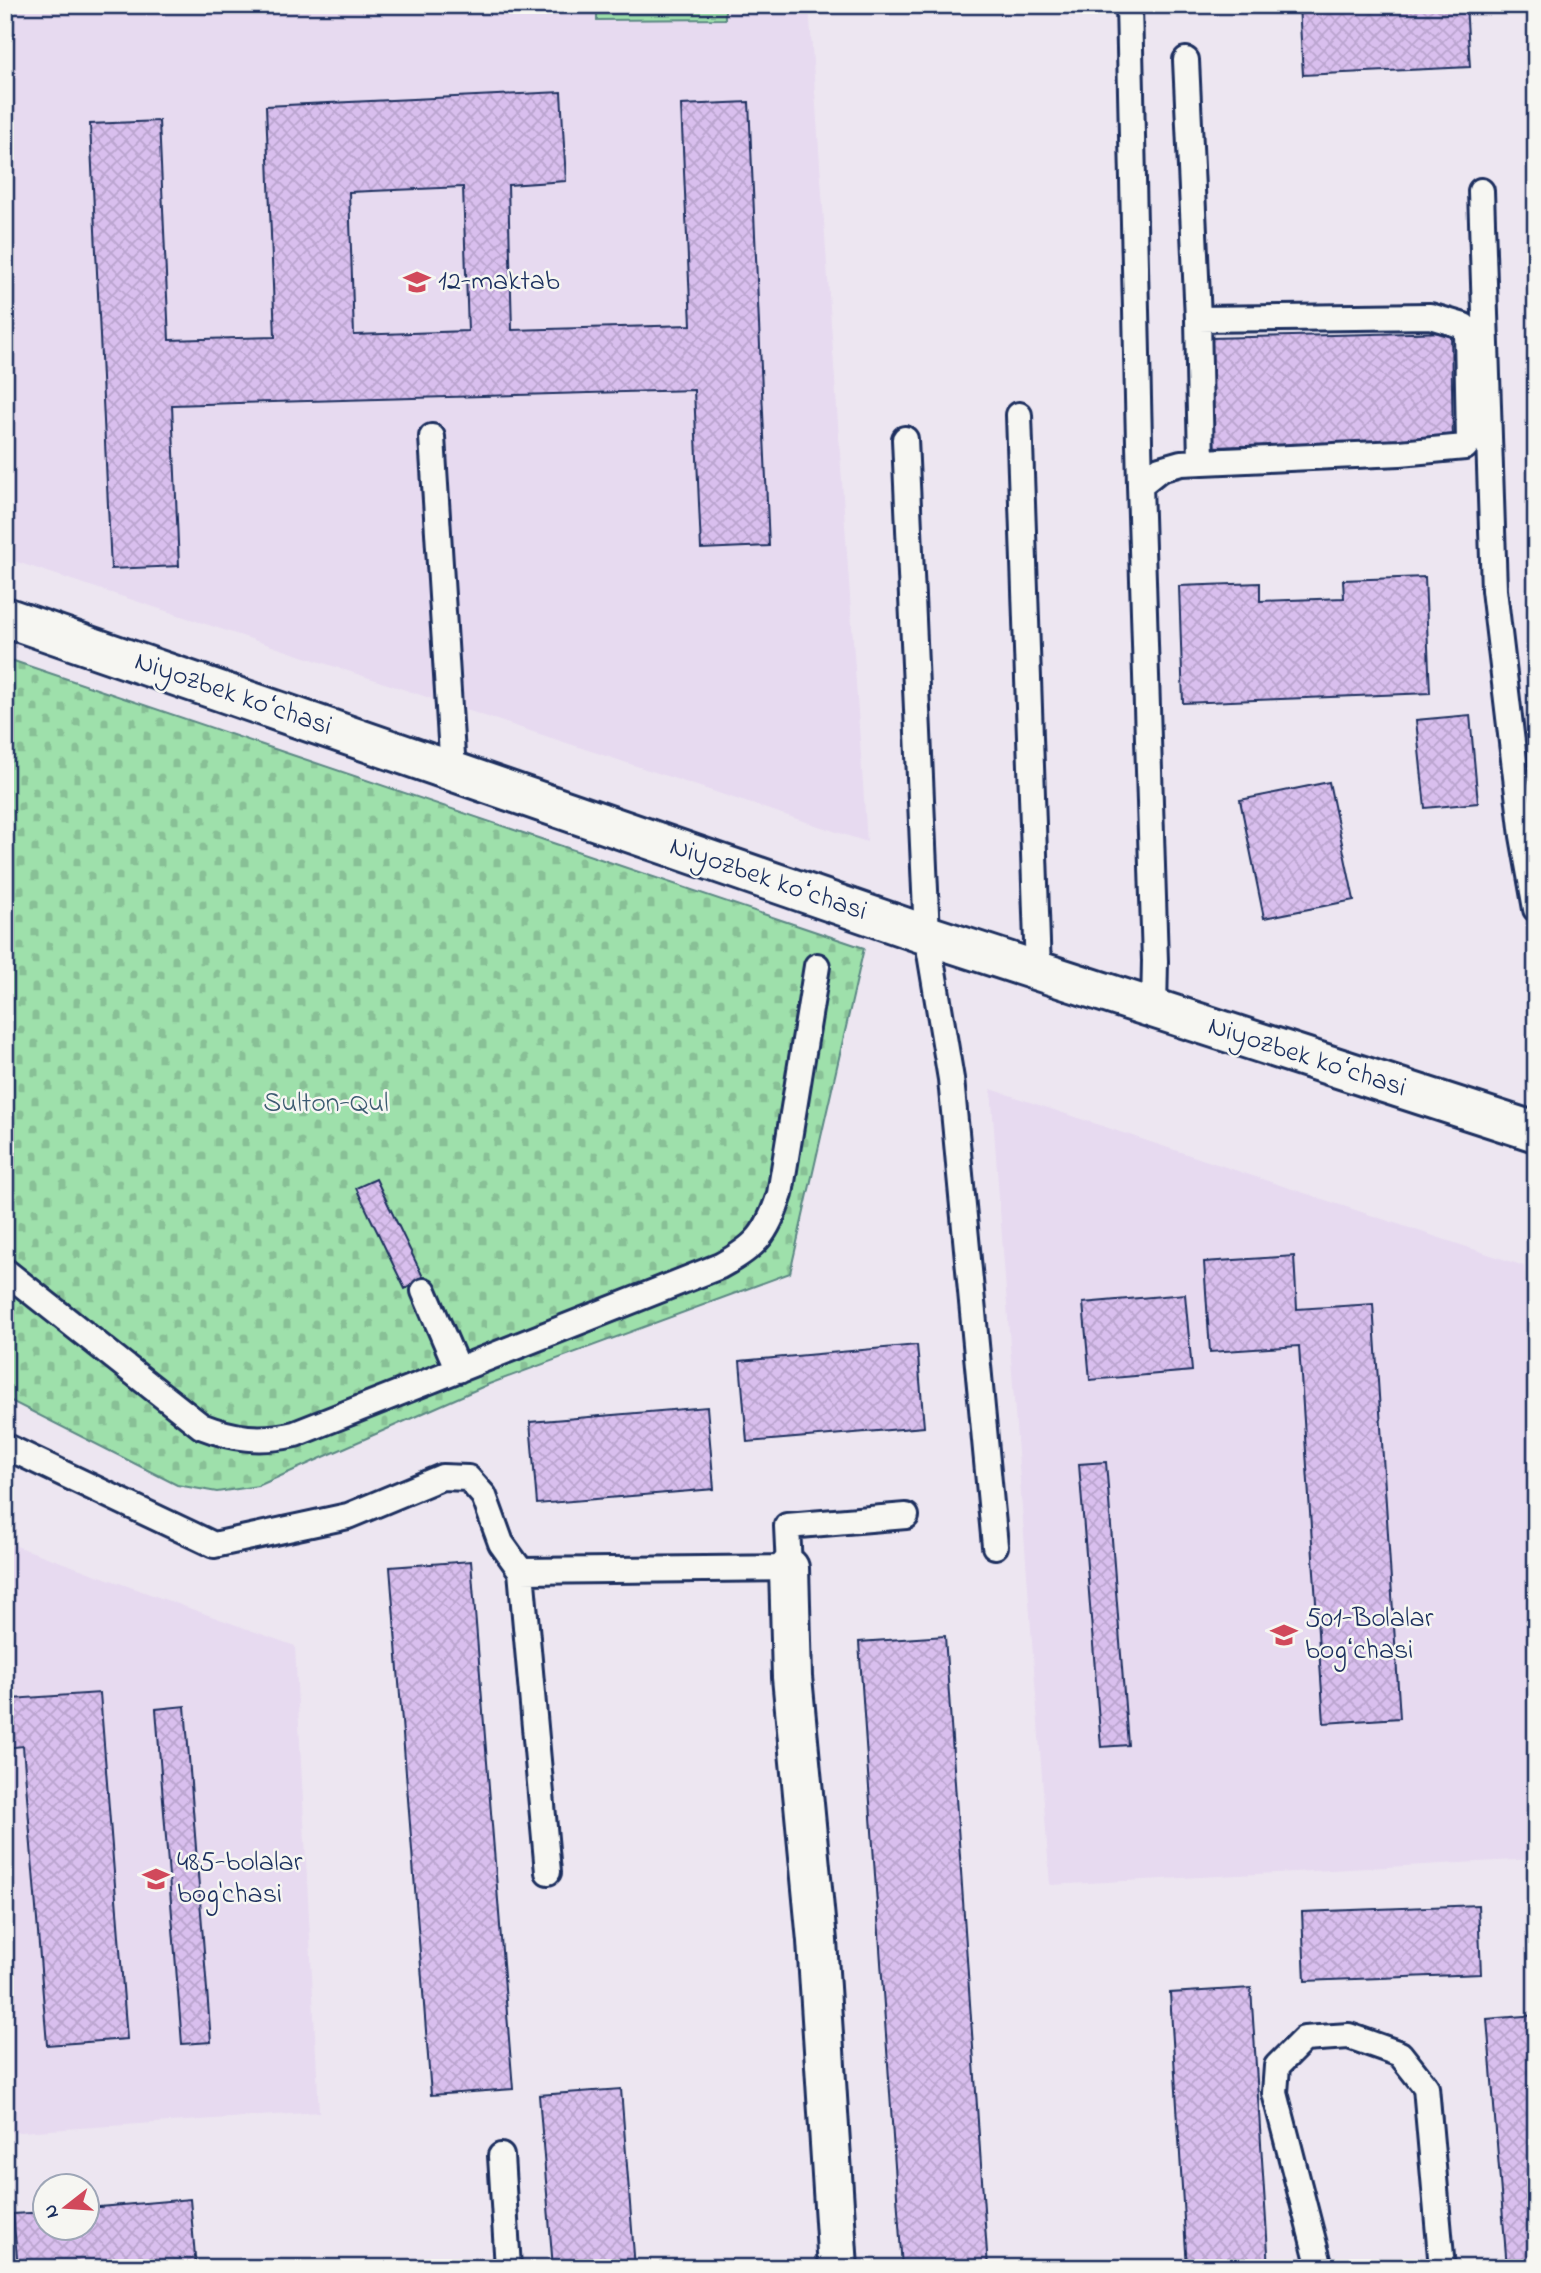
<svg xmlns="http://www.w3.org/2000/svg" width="1541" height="2273" viewBox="0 0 1541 2273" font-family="'Indie Flower',sans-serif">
	<defs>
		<pattern id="cemetery-stones" width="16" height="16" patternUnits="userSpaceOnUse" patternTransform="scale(1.75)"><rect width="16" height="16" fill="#9ee0ab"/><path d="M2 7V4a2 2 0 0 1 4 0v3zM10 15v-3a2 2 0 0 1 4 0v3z" fill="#88c096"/></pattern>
		<pattern id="building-cross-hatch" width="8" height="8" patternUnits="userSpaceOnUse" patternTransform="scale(1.75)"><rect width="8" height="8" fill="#d9bfee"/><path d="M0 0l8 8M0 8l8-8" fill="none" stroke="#baa4ce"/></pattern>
	</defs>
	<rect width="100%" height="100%" fill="#ede6f1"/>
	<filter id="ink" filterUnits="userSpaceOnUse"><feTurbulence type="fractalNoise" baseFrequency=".0143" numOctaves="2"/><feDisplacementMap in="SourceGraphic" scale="14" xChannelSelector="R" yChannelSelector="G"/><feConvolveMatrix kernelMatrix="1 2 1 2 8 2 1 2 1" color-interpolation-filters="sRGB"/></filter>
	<g filter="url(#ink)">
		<!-- built -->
		<path fill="#e7daf0" d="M5 5H809L867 842 5 558Z
			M991 1089 1524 1266 1536 1410V1859L1050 1885Z
			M5 1542 295 1646 319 2112 5 2133Z"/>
		<!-- cemetery -->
		<path fill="url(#cemetery-stones)" stroke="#5c8884" stroke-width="2" d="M5 658 864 948 790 1273 489 1384 258 1486 217 1492 177 1485 5 1398Z"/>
		<!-- park -->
		<path fill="#9ee0ab" stroke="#5c8884" stroke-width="2" d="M597 5H725V19L597 20Z"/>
		<!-- building -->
		<path fill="url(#building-cross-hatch)" stroke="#1b2f5e" stroke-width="2" fill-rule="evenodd" d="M1299 5H1466L1470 67 1303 75Z
			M561 92 566 181 508 185 512 330 691 325 681 105 749 102 769 546 701 549 694 390 172 405 179 566 111 569 90 124 159 121 169 340 275 337 266 106ZM463 187 468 331 354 335 349 192Z
			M1451 332 1453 441 1213 447 1211 338Z
			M1425 577 1430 693 1183 703 1179 586 1260 583V601L1344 598 1343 580Z
			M1470 715 1478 803 1425 808 1416 720Z
			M1329 782 1354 900 1264 918 1240 800Z
			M376 1179 424 1279 405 1289 356 1188Z
			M1294 1256 1297 1309 1373 1304 1400 1718 1324 1723 1299 1346 1210 1352 1204 1262Z
			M1185 1294 1192 1371 1090 1380 1083 1303Z
			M917 1345 924 1427 747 1442 740 1361Z
			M707 1407 714 1489 537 1504 530 1422Z
			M1106 1462 1128 1745 1101 1747 1079 1464Z
			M471 1561 513 2089 431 2095 390 1567Z
			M945 1636 988 2268H902L859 1642Z
			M8 1661 11 1699 100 1693 127 2039 47 2045 23 1746 5 1748V1662Z
			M185 1706 211 2042 182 2044 156 1709Z
			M1478 1905 1481 1974 1305 1981 1302 1912Z
			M1251 1988 1269 2268H1187L1170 1993Z
			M1536 2015V2268H1507L1487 2019Z
			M621 2089 635 2268H553L539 2095Z
			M190 2199 196 2268H18L13 2214 46 2212V2228H88V2208Z"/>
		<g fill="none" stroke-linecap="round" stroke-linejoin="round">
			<defs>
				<path id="lane" d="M1129 5 1140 485 1155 961 1154 1009
					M1186 60 1198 319
					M1481 191 1494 590 1523 836 1536 909
					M1019 415 1038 971
					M432 437 453 771
					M905 439 927 935 951 1079 995 1546
					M1140 485 1160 469 1181 463 1400 453 1465 447 1469 442 1467 332 1464 326 1430 316 1198 319 1201 462
					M5 1271 201 1426C234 1439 261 1442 295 1434L720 1266C757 1246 767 1234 780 1194L817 966
					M424 1291 458 1370
					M5 1446 214 1545 348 1516 442 1477 468 1478 484 1496 501 1543 521 1571 789 1568 787 1526 906 1516
					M521 1571 548 1872
					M501 2156 508 2268
					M1320 2268 1275 2093 1277 2066 1304 2039 1349 2036 1400 2054 1426 2087 1442 2268"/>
				<path id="street" d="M5 617 927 935 1536 1132
					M789 1568 792 1677 817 1941 838 2268"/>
			</defs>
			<!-- lane casing -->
			<use href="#lane" stroke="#1b2f5e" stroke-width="30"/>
			<!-- street casing -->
			<use href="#street" stroke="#1b2f5e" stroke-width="44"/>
			<!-- lane -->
			<use href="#lane" stroke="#f6f6f2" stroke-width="24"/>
			<!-- street -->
			<use href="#street" stroke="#f6f6f2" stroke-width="38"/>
		</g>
	</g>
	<!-- icons -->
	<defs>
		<symbol id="school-bare" viewBox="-9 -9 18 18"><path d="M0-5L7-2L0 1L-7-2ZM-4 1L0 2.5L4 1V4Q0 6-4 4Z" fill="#d1495b" stroke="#f6f6f2" stroke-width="2.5" paint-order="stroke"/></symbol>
	</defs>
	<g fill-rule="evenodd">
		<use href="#school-bare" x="398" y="263" width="38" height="38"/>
		<use href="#school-bare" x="1265" y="1616" width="38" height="38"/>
		<use href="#school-bare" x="137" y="1860" width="38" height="38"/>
	</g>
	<g text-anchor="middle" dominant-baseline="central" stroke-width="5" stroke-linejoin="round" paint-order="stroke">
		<!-- poi labels -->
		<g font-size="28" fill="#1b2f5e" stroke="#f6f6f2" text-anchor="start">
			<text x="438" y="282">12-maktab</text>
			<text x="1305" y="1619">501-Bolalar<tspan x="1305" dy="32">bogʻchasi</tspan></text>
			<text x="177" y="1863">485-bolalar<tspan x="177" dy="32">bog'chasi</tspan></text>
		</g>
		<!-- street labels -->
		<g font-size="28" fill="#1b2f5e" stroke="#f6f6f2">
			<text transform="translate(233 695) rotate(19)">Niyozbek koʻchasi</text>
			<text transform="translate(768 880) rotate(19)">Niyozbek koʻchasi</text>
			<text transform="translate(1307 1058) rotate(18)">Niyozbek koʻchasi</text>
		</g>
		<!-- park labels -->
		<g font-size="28" fill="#3c5b71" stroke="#f6f6f2">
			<text x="326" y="1104">Sulton-Qul</text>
		</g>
	</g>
	<!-- margin -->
	<rect width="1541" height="2273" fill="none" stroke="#f6f6f2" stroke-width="28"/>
	<rect x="14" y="14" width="1513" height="2245" fill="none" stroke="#1b2f5e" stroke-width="2.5" filter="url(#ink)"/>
	<!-- north arrow -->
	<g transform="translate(66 2207) rotate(253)"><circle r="33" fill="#f6f6f2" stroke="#9ea6b7" stroke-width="2"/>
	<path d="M0-5L12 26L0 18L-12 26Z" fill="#d1495b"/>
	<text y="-10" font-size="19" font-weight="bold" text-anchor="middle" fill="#1b2f5e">N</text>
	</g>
</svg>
